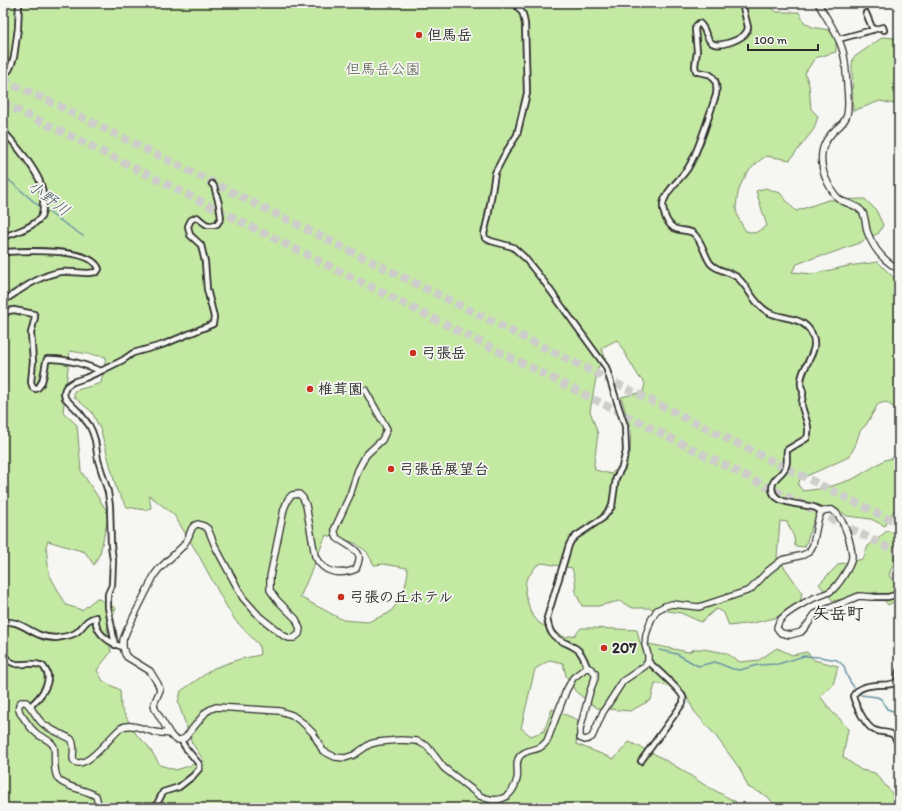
<svg xmlns="http://www.w3.org/2000/svg" width="902" height="811" viewBox="0 0 902 811" font-family="Itim,'Klee One',sans-serif">
	<rect width="100%" height="100%" fill="#f6f6f2"/>
	<filter id="ink" filterUnits="userSpaceOnUse"><feTurbulence type="fractalNoise" baseFrequency=".025" numOctaves="2"/><feDisplacementMap in="SourceGraphic" scale="8" xChannelSelector="R" yChannelSelector="G"/><feConvolveMatrix kernelMatrix="1 2 1 2 8 2 1 2 1" color-interpolation-filters="sRGB"/></filter>
	<g filter="url(#ink)">
		<!-- green -->
		<path fill="#c4e9a3" stroke="#788a67" fill-rule="evenodd" d="M3 3H765L777 12H799L804 22 812 27 829 30 836 39V52L815 58 805 73 809 85 811 109 818 116 814 129 790 160 766 156C750 167 740 179 737 199 737 202 736 205 736 208 737 217 741 224 746 231L755 233 767 226 756 191 766 188 780 193 791 206 796 211 828 200 865 199 876 210 883 225 879 233 857 244 823 256H819L797 264 792 272 813 274 848 266 878 262 895 279 899 281V409H896L886 402 878 404 866 425 860 431 855 446 849 457 800 479 798 485 803 491 826 488 853 479 885 460 899 456V484L897 485 896 507 885 526 871 519 847 516 833 506 813 522 805 547 795 546 794 537 787 522 780 521 777 557 802 592 800 603 775 618 753 623 729 626 724 613 716 609 701 622 681 613 649 608H633L619 601 598 606H582L576 593 575 579 572 568 542 563 536 566 526 580 525 593 531 613 539 623 565 637 575 635 581 628H593L637 630 640 643 654 645 688 652 695 649H703L726 653 740 662 759 660 777 648 792 655 807 652 814 660 838 666 833 685 820 696 832 712 839 718 848 729 843 757 861 770 875 773 891 792 899 808H778L767 796 748 787 740 769 715 735 694 711 684 691 660 684H655L651 700 630 711 597 708 576 692 566 676 563 663 550 660 535 669 521 728 531 736 544 731 552 709 578 720 576 744 614 759 629 742 653 753 682 770 703 784 736 802 739 808H3ZM617 340 639 377 645 383 643 392 621 397 631 430 630 455 611 474 595 470 594 463 598 434 590 411 598 367 606 359 601 348ZM70 351 106 357 101 383 74 391V397L92 412 101 431 117 491 127 507 145 510 151 508 149 495 174 515 198 554 224 602 235 620 259 645 260 655 240 659 214 668 181 691 178 702 192 743 204 761 176 770 160 765 148 746 136 734 121 708 120 690 103 681 97 670 111 652 107 629 116 608 97 598 82 610 66 605 49 574 46 546 48 541 85 552 94 565 100 553 109 514 81 471 77 425 63 412ZM326 535 355 543 367 552 374 565 384 564 407 568 408 572 403 597 389 613 368 622 343 620 300 597 313 567Z
			M883 37 895 38 899 43V105L880 101 853 111 852 65 853 58Z
			M887 531 897 533 894 562 889 575 899 590V599L888 605 877 592 833 601 819 584 839 564 863 559 868 546Z"/>
		<g fill="none" stroke-linecap="round" stroke-linejoin="round">
			<!-- stream -->
			<path stroke="#6a96a5" stroke-width="1.5" d="M3 175 39 206 83 236
				M659 650 677 654 698 666 715 662 733 669 740 670 758 665 778 664 804 656 820 657 837 660 844 666C846 675 848 680 854 687
				M860 693 861 695 877 697 881 699 887 709 899 713"/>
			<!-- motorway-tunnel -->
			<path stroke="#cdcdca" stroke-width="8" stroke-dasharray="8 4" stroke-linecap="butt" d="M3 80 55 104 899 524
				M3 103 89 145 899 553"/>
			<defs>
				<path id="minor" d="M515 3 523 14 525 24 527 93 517 135 506 152 495 173 488 217 484 234 485 238 491 241 513 247 524 257 545 283 606 367 616 399 625 426 626 451 622 467 616 478 612 506 603 518 576 536 571 541 569 545 547 618C550 636 554 638 570 645 573 647 576 648 578 650 583 655 585 661 587 667
					M742 3 748 27C748 31 746 33 744 35 738 40 719 48 712 43 705 38 706 27 699 23L696 26 695 29 697 51 695 66 696 71C700 73 705 73 709 74 717 78 717 88 716 95 708 118 700 148 688 168 681 179 663 193 663 206 663 214 668 226 676 229 682 231 688 230 693 233 703 241 704 256 711 264 719 272 730 271 738 278 749 288 754 304 768 312 782 320 803 315 812 334 821 353 799 367 801 385 801 388 804 391 803 394 803 399 801 400 802 406 804 416 811 427 807 438L787 450C786 456 788 461 786 466 784 473 776 476 773 483 766 506 804 503 816 508 818 509 819 510 821 512
					M866 13 873 30
					M839 39 883 27 884 30
					M3 76 9 70 11 66 14 57 18 28 19 3
					M3 131C11 139 18 148 25 157 36 173 45 184 43 205 43 209 43 213 41 217 34 227 14 233 3 237
					M3 252C22 251 92 247 99 269L97 272C94 272 91 273 88 273 78 273 69 271 60 272 38 276 21 290 3 301
					M3 316 8 311 14 310 34 314 35 317 31 333 33 361 31 382 33 388 36 389C44 385 44 370 46 362L47 359C65 358 84 364 101 371
					M872 597H888L895 595 899 589
					M3 623C15 618 29 631 40 635 45 637 51 638 56 638 62 637 72 636 77 632 85 625 85 620 96 617 96 619 96 622 96 624 99 636 112 644 123 647
					M115 645 108 607V594L112 585 113 560 111 545 110 506 108 492 98 460 95 440 92 431 89 425 79 412 65 398 64 393 65 389 67 386 73 382 85 378 101 371 123 360 133 353 162 345 213 324 214 317 207 289 205 262 201 245 190 235 188 226 191 220 197 217C205 224 207 227 217 224L221 218 219 204 214 186 212 184
					M3 655C7 659 10 663 16 664 24 665 32 662 40 665 44 666 43 666 45 669 54 681 40 698 30 706
					M899 671C898 674 898 678 897 681 892 689 862 679 853 696 855 704 866 727 874 730 890 736 893 727 899 748
					M641 761 683 703C683 700 684 700 683 697 679 688 656 669 648 661
					M155 808 163 792 179 787 193 776 199 769V764L185 747 181 740"/>
				<path id="tertiary" d="M818 3C826 18 837 32 842 48 846 60 846 73 847 85 848 95 849 105 847 115 845 121 840 126 836 129 823 141 819 153 823 170 825 179 834 197 842 201 849 204 859 206 863 213 865 217 866 226 867 231 873 248 883 261 899 269
					M365 390 387 429 382 440 366 455 358 470 350 495 335 528V533L337 538C342 542 358 549 359 556 360 560 357 566 356 569 339 576 323 573 315 556L306 505 303 498 299 494 292 495 288 499 284 509 270 577V590L277 600 296 619 300 629 299 634 294 638H289L284 636 260 617 243 598 215 546 208 529 204 526 198 524 195 525 192 528 188 538 183 546 159 569 155 574 127 630 123 640V647L125 654 127 657 150 671 158 684 160 690 154 704 155 709 170 734C174 740 178 742 185 738L206 712 211 709 216 707 280 711 292 715 303 723 313 733 323 751 335 757 345 758 354 755 370 744 378 742 400 740 417 741 427 746 444 768 480 796C498 804 512 799 517 779 519 771 514 761 521 755 530 747 538 753 547 741L566 691 573 678 587 667 591 669 595 673V678L590 691 580 729V738L585 740 588 739 592 737 603 712 623 681 645 666 648 661V655L645 645 646 635 651 620 657 610 665 606 672 604 699 607 750 590 768 571 782 560 803 555 809 552 813 545 818 520 821 512C825 510 828 509 832 510 844 516 852 546 852 557 851 566 838 586 831 591 826 594 819 596 814 598 805 602 783 614 779 622 778 624 777 626 777 628L781 633 790 635 801 632 808 624 815 614 859 596 872 597
					M98 808V804L96 796C85 789 69 789 59 780 52 772 56 756 54 747 51 739 40 738 35 732 29 727 25 719 20 713 18 708 18 706 21 702H26C32 708 36 717 42 723 50 730 62 734 71 739 77 747 70 759 75 762 88 769 112 734 121 728 130 722 145 730 154 732 159 733 164 733 170 734"/>
			</defs>
			<!-- minor casing -->
			<use href="#minor" stroke="#2b2b2b" stroke-width="8"/>
			<!-- tertiary casing -->
			<use href="#tertiary" stroke="#2b2b2b" stroke-width="8"/>
			<!-- minor -->
			<use href="#minor" stroke="#f6f6f2" stroke-width="4.5"/>
			<!-- tertiary -->
			<use href="#tertiary" stroke="#f6f6f2" stroke-width="5.5"/>
		</g>
	</g>
	<!-- markers -->
	<g fill="#c8321e" stroke="#f6f6f2" stroke-width="1.5">
		<circle cx="419" cy="35" r="4"/>
		<circle cx="413" cy="353" r="4"/>
		<circle cx="310" cy="389" r="4"/>
		<circle cx="391" cy="469" r="4"/>
		<circle cx="341" cy="597" r="4"/>
		<circle cx="604" cy="648" r="4"/>
	</g>
	<g text-anchor="middle" dominant-baseline="central" stroke-width="3.5" stroke-linejoin="round" paint-order="stroke">
		<!-- poi labels -->
		<g font-size="15" font-weight="bold" fill="#2b2b2b" stroke="#f6f6f2" text-anchor="start">
			<text x="427" y="35">但馬岳</text>
			<text x="421" y="353">弓張岳</text>
			<text x="318" y="389">椎茸園</text>
			<text x="399" y="469">弓張岳展望台</text>
			<text x="349" y="597">弓張の丘ホテル</text>
			<text x="612" y="648">207</text>
		</g>
		<!-- park labels -->
		<g font-size="15" fill="#515a49" stroke="#f6f6f2">
			<text x="383" y="69">但馬岳公園</text>
		</g>
		<!-- water labels -->
		<g font-size="16" font-style="italic" fill="#45585e" stroke="#f6f6f2">
			<text transform="translate(49 198) rotate(37)">小野川</text>
		</g>
		<!-- quarter labels -->
		<g font-size="17" font-weight="bold" fill="#2b2b2b" stroke="#f6f6f2">
			<text x="838" y="613">矢岳町</text>
		</g>
	</g>
	<!-- margin -->
	<rect width="902" height="811" fill="none" stroke="#f6f6f2" stroke-width="16"/>
	<rect x="8" y="8" width="886" height="795" fill="none" stroke="#2b2b2b" stroke-width="1.5" filter="url(#ink)"/>
	<!-- scale -->
	<path d="M748 44v6h70v-6" fill="none" stroke="#2b2b2b" stroke-width="2"/>
	<text x="754" y="44" font-size="12" fill="#2b2b2b" stroke="#f6f6f2" stroke-width="3" paint-order="stroke">100 m</text>
</svg>
